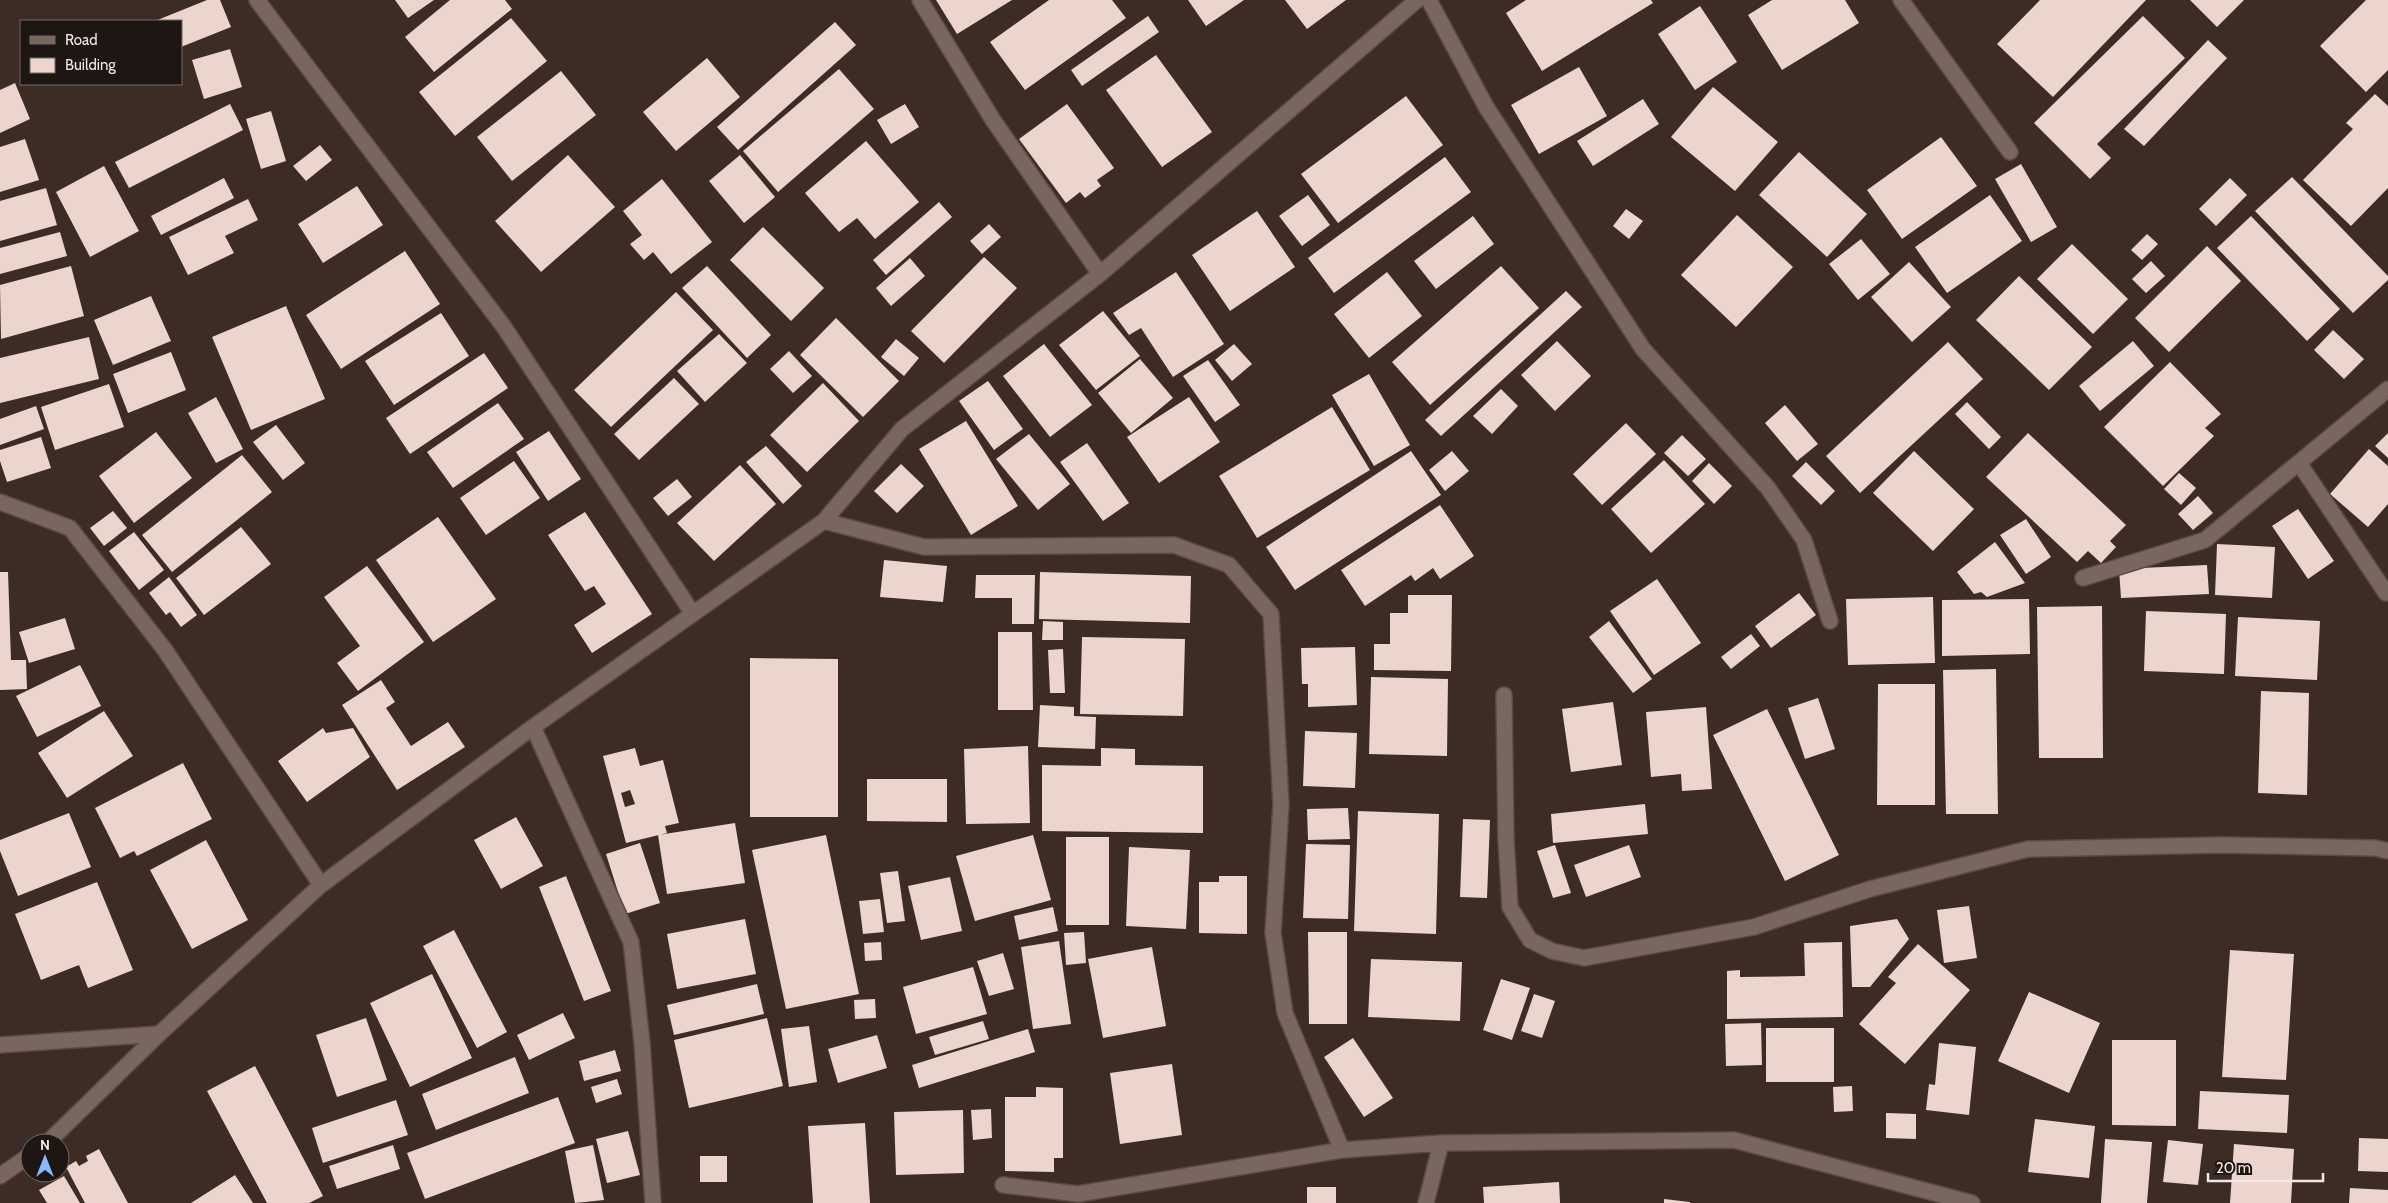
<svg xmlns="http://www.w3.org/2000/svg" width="2388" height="1203" viewBox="0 0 2388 1203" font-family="Cabin,sans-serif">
	<rect width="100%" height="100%" fill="#3c2c25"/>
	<!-- building -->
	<path fill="#ebd5cd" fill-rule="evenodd" d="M207 0H220L231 27 181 47V21H155Z
		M395 0H434L408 18Z
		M450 0H505L512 9 434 72 405 37Z
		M936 0H1012L957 34Z
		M1049 0H1112L1126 18 1025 90 990 42Z
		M1188 0H1244L1206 26Z
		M1285 0H1346L1307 29Z
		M1526 0H1651L1653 3 1542 71 1506 13Z
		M1772 0H1845L1859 23 1782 70 1748 15Z
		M2040 0H2146L2053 97 1997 44Z
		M2190 0H2244L2217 27Z
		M2366 0H2388V70L2366 92 2320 46Z
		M1700 6 1737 62 1695 90 1658 34Z
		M1148 16 1159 32 1082 86 1071 70Z
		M2143 16 2185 58 2097 144 2111 158 2090 179 2034 123Z
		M511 18 547 61 455 136 419 92Z
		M835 22 856 45 738 150 717 127Z
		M2208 40 2227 58 2144 146 2124 129Z
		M230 49 242 87 204 99 192 60Z
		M1156 55 1212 132 1162 167 1106 90Z
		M707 58 740 97 676 151 643 112Z
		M1579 67 1607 116 1539 154 1511 105Z
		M839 69 874 109 778 192 743 151Z
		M561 71 596 115 512 181 477 137Z
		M15 83 30 119 0 133V90Z
		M1713 87 1778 142 1735 191 1671 137Z
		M2375 94 2388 106V188L2351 226 2303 180 2353 129 2346 123Z
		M1406 96 1443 145 1338 223 1301 174Z
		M1643 99 1659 124 1593 166 1577 141Z
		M230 104 243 130 129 188 115 162Z
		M905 104 919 127 891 144 877 120Z
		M1067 104 1114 168 1097 180 1101 186 1085 198 1080 192 1066 203 1019 139Z
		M271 111 286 161 261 169 246 119Z
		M1941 137 1977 186 1902 239 1867 190Z
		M25 139 39 180 0 192V147Z
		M866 141 919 202 875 239 857 218 839 232 805 193Z
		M320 145 332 160 306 181 293 166Z
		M1799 152 1867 214 1827 257 1759 195Z
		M568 155 615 207 541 272 495 221Z
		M740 155 775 197 744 223 709 181Z
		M1445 157 1471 192 1334 293 1308 258Z
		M2021 164 2057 227 2031 242 1995 179Z
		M104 166 139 231 90 257 56 192Z
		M2292 177 2388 276V280L2353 313 2255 211Z
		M224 178 234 198 161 235 151 216Z
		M2230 178 2247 195 2216 226 2199 209Z
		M662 179 712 242 671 274 653 252 644 260 630 244 642 235 623 211Z
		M357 186 383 225 323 263 298 224Z
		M46 188 57 225 0 241V201Z
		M1308 195 1330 225 1302 246 1279 216Z
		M1990 195 2022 241 1947 293 1915 247Z
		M248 199 258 220 225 236 234 253 188 275 169 237Z
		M939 202 952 217 886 275 873 260Z
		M1626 209 1643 221 1629 239 1613 226Z
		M1257 211 1295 267 1230 311 1192 255Z
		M1737 215 1793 267 1736 327 1681 275Z
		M1473 216 1494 244 1436 289 1414 261Z
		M2251 216 2340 309 2307 341 2217 248Z
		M989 224 1001 237 982 254 970 241Z
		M763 227 824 288 791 321 730 260Z
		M60 232 67 256 0 274V248Z
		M2147 234 2158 244 2142 260 2131 250Z
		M1861 239 1890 274 1858 300 1829 264Z
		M2072 244 2128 299 2093 334 2037 279Z
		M2207 246 2241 281 2169 352 2135 318Z
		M405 251 440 304 341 369 306 315Z
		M984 257 1017 288 944 363 911 331Z
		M910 258 925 276 891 306 876 288Z
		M2151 261 2165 276 2146 293 2132 279Z
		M1909 262 1951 307 1912 342 1871 297Z
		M71 266 84 316 1 339 0 285Z
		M707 266 771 335 747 358 682 288Z
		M1501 266 1539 308 1430 405 1392 362Z
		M1176 272 1224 344 1173 377 1141 328 1129 335 1113 313Z
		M1387 272 1422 316 1369 358 1334 314Z
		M2019 276 2092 347 2049 390 1976 320Z
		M1566 291 1582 307 1441 436 1425 420Z
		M676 292 713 330 611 427 574 390Z
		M151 296 171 341 113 365 94 320Z
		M286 306 325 399 251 430 212 337Z
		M1103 311 1140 356 1096 390 1059 345Z
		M441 313 469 356 394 405 365 361Z
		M836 318 899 381 863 417 800 355Z
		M2333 330 2364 359 2344 379 2314 350Z
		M719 334 747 363 705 402 677 371Z
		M89 337 99 379 0 403V358Z
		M896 339 919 358 904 376 881 357Z
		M1557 341 1591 376 1555 411 1521 375Z
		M2133 341 2154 366 2100 411 2079 386Z
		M1948 342 1983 379 1860 493 1826 456Z
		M1044 344 1092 405 1050 437 1003 376Z
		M1234 344 1252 364 1232 381 1215 360Z
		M789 351 812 376 793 393 770 369Z
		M171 352 186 390 128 413 113 374Z
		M484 353 508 388 410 454 386 418Z
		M1140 359 1173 398 1131 433 1098 393Z
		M1208 360 1240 405 1215 422 1183 376Z
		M2170 362 2221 414 2205 428 2214 436 2163 486 2104 427Z
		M1369 374 1410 445 1374 466 1332 395Z
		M674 378 699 404 639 460 614 434Z
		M988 381 1023 429 994 450 959 401Z
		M823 383 859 421 807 472 770 435Z
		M109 384 124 427 55 450 41 407Z
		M1501 389 1518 406 1492 434 1473 416Z
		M216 397 243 449 216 463 188 413Z
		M1189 397 1220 442 1159 483 1127 437Z
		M1967 402 2001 437 1989 449 1955 414Z
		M498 403 524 439 453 488 427 452Z
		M1785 405 1818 444 1797 461 1765 423Z
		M36 406 44 429 0 445V419Z
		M1332 407 1370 470 1257 538 1219 476Z
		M966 421 1018 506 971 535 919 449Z
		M1626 423 1656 454 1602 505 1573 474Z
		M276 425 305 463 283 480 253 442Z
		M549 431 581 479 548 501 516 452Z
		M156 432 192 478 134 523 99 476Z
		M2028 433 2126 525 2110 541 2116 547 2101 563 2088 551 2077 562 1986 477Z
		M2388 433V458L2375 446Z
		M1029 434 1070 484 1038 510 996 459Z
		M1682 435 1706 459 1688 476 1664 453Z
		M41 437 51 468 7 482 0 461V450Z
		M1087 443 1129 503 1103 521 1060 462Z
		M766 446 802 486 783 504 746 462Z
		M2369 449 2388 466V504L2368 527 2330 494Z
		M1411 451 1441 495 1295 590 1266 547Z
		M1452 451 1469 471 1445 491 1429 470Z
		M1914 451 1974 509 1933 551 1873 493Z
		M242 455 272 492 172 572 142 535Z
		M1664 460 1705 504 1651 553 1611 509Z
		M514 461 540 498 486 535 460 498Z
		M1806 462 1835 491 1821 505 1792 476Z
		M1709 463 1732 486 1714 504 1692 481Z
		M901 464 924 486 897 513 874 491Z
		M740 465 776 504 714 561 677 523Z
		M2179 473 2196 488 2181 505 2164 489Z
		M677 479 692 497 668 516 653 498Z
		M2198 496 2213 513 2193 530 2178 514Z
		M1440 505 1474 556 1440 579 1433 568 1415 581 1411 575 1365 606 1341 570Z
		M2298 509 2334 561 2308 579 2272 526Z
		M113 511 127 528 104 546 90 528Z
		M585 512 652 614 592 653 574 625 606 604 594 586 585 591 548 535Z
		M438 517 496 599 433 642 376 560Z
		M2026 519 2051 557 2026 574 2000 535Z
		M241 527 271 564 204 615 176 578Z
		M134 532 164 570 139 590 109 551Z
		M1995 542 2025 583 1987 597 1981 592 1974 594 1957 572Z
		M2217 544 2275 547 2272 598 2215 595Z
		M884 560 947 566 943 602 880 597Z
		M2207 565 2209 594 2121 598 2119 569Z
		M367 566 424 642 358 691 337 663 360 646 324 597Z
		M0 572H8L11 660H26L27 689 0 690Z
		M1040 572 1191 576 1190 623 1039 619Z
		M976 575H1035L1034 624H1012V598H975Z
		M169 577 197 615 181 627 170 612 166 615 149 593Z
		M1657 579 1701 643 1654 675 1610 611Z
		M1799 593 1816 615 1771 648 1755 626Z
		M1408 595H1452L1451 671 1374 670V644H1390V613H1408Z
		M1933 597 1935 663 1848 665 1846 599Z
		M2029 599 2030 654 1942 656V600Z
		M2102 606 2103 758H2039L2037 607Z
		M2146 611 2226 614 2224 674 2144 671Z
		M2238 617 2320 621 2317 680 2235 676Z
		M65 618 75 649 29 663 19 632Z
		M1043 621 1063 622V640H1042Z
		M1609 621 1652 679 1633 693 1589 637Z
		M998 632H1032L1033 710H998Z
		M1751 634 1760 646 1731 669 1721 657Z
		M1082 637 1185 639 1183 716 1080 714Z
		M1355 647 1357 705 1308 707V684H1302L1301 648Z
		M1063 649 1065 693H1050L1048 650Z
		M750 658 838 659V817H750Z
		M80 665 101 706 37 737 16 696Z
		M1996 669 1998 814H1946L1943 670Z
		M1371 677 1448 679 1447 756 1369 754Z
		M381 680 395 702 386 708 411 746 448 722 465 747 397 790 342 705Z
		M1878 684H1935V805H1877Z
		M2261 691 2309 693 2307 795 2258 793Z
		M1818 698 1835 749 1805 759 1788 708Z
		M1613 702 1622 765 1571 772 1562 709Z
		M1040 705 1074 707V716L1096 717 1095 749 1038 747Z
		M1706 707 1712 789 1682 791 1681 774 1651 777 1646 712Z
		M1767 709 1839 855 1785 881 1713 735Z
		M104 711 133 756 67 798 38 753Z
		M323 728 326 733 353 728 370 757 307 802 278 761Z
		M1305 731 1357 733 1355 788 1303 786Z
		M1028 746 1030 823 966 824 964 749Z
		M635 748 640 766 663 760 679 823 665 826 667 833 626 843 603 756ZM630 790 635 804 625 807 621 793Z
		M1101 748 1135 749V765L1203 766V833L1042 831V765L1101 766Z
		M183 763 212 819 137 856 134 851 120 858 95 808Z
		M867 779H947V822L867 821Z
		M1645 804 1648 834 1553 843 1551 814Z
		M1348 808 1350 839 1308 840 1307 809Z
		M1358 811 1439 814 1436 934 1354 931Z
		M69 813 91 867 18 896 0 851V840Z
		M516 817 543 866 501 889 474 840Z
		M1463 819 1490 820 1487 898 1460 897Z
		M735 823 745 883 667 894 658 835Z
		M826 835 859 994 786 1009 752 850Z
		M1033 835 1051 900 975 921 956 856Z
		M1066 837H1109V925H1066Z
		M206 840 248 920 192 949 150 870Z
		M640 843 660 903 625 914 606 854Z
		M1306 844 1350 845 1348 919 1303 918Z
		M1555 845 1571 893 1553 898 1537 851Z
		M1629 845 1641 877 1586 897 1574 865Z
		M1129 847 1190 850 1186 929 1126 926Z
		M898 871 905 921 887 923 880 873Z
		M566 876 611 991 584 1001 539 887Z
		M1219 876H1247V934L1199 933V882H1219Z
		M950 877 962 931 921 940 908 886Z
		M97 882 133 970 88 988 79 965 41 980 15 914Z
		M880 899 884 932 863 934 859 901Z
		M1969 906 1977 958 1944 963 1937 910Z
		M1053 907 1058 931 1019 940 1014 916Z
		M745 919 756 974 677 989 667 934Z
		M1897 919 1909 939 1870 987H1852L1850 926Z
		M454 930 507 1032 477 1048 423 946Z
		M1084 932 1086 963 1066 965 1064 933Z
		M1308 932H1347V1024H1309Z
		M1059 941 1071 1024 1033 1029 1021 947Z
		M881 942 882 960 865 961 864 943Z
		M1842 942 1843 1017 1727 1019V971L1740 970V977L1805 976 1804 943Z
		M1918 944 1970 990 1905 1064 1859 1024 1896 983 1888 977Z
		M1152 947 1166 1026 1103 1038 1088 959Z
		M2230 950 2294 954 2286 1080 2222 1077Z
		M1003 953 1014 989 989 996 977 961Z
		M1371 959 1462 962 1460 1021 1368 1017Z
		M973 967 987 1014 916 1034 903 987Z
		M432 974 472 1058 410 1087 370 1003Z
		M1501 979 1530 988 1512 1040 1483 1030Z
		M757 984 764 1014 674 1035 667 1005Z
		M2029 992 2100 1023 2069 1093 1998 1061Z
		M1534 994 1555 1001 1542 1038 1521 1031Z
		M875 999 876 1018 855 1019 854 1000Z
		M563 1013 575 1038 529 1060 517 1035Z
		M366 1018 387 1080 337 1097 316 1035Z
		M767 1018 783 1086 689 1108 674 1040Z
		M983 1021 989 1039 935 1055 929 1037Z
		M1761 1023 1762 1065 1726 1066 1725 1024Z
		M809 1026 817 1082 789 1087 781 1029Z
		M1766 1028H1834V1082H1766Z
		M1028 1029 1035 1052 919 1088 912 1065Z
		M877 1035 887 1068 838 1083 828 1049Z
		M1353 1038 1393 1098 1364 1117 1324 1057Z
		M2112 1040H2176V1126L2112 1125Z
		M1939 1043 1976 1047 1969 1115 1926 1110 1929 1084 1935 1085Z
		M615 1050 621 1071 584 1081 579 1061Z
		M515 1057 529 1093 436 1130 422 1094Z
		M1172 1064 1182 1135 1120 1144 1110 1073Z
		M255 1066 323 1196 309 1203H267L207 1091Z
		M617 1079 622 1094 596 1103 591 1087Z
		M1852 1086 1853 1111 1834 1112 1833 1087Z
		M1036 1087 1063 1088V1158H1054V1172L1005 1171V1097H1036Z
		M2200 1091 2289 1095 2287 1133 2198 1129Z
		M558 1097 575 1143 425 1199 407 1153Z
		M396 1100 408 1135 323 1163 312 1128Z
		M991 1109 992 1138 973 1140 971 1110Z
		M963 1110 964 1173 896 1175 894 1112Z
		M1886 1113 1916 1114V1139L1886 1138Z
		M2035 1119 2095 1126 2089 1178 2028 1172Z
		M865 1123 870 1203H813L808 1126Z
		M628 1131 640 1175 607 1183 596 1139Z
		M2359 1138 2388 1139V1172L2358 1171Z
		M2105 1139 2152 1142 2147 1203H2101Z
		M2168 1140 2203 1144 2198 1185 2163 1182Z
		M2234 1144 2294 1149 2291 1203H2230Z
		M393 1145 400 1169 337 1189 329 1166Z
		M593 1145 604 1200 575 1203 565 1151Z
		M99 1149 128 1203H85L66 1167 76 1161 79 1166 88 1161 86 1156Z
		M700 1156H727V1182H700Z
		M235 1175 253 1203H191Z
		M64 1176 80 1203H47L39 1190Z
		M1559 1182 1560 1203H1484L1483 1187Z
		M1307 1187H1336V1203H1307Z
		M2350 1188 2388 1190V1203H2349Z
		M1664 1199 1690 1202V1203H1664Z"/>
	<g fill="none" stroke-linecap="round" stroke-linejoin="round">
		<defs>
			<path id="street" d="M257 0 504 327 693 614
				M920 0 993 120 1100 274
				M1429 0 1485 105 1643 349 1768 488 1804 540 1830 621
				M1901 0 2010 152
				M2299 463 2386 593
				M0 502 70 528 165 650 321 885
				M824 521 924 547 1174 545 1229 565 1271 614 1281 805 1273 933 1285 1013 1342 1150 1441 1143 1734 1140 1972 1203
				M2083 578 2205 540 2388 389
				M1504 695 1506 839 1510 907 1530 940 1552 951 1584 958 1754 927 1870 889 2028 849 2220 845 2375 848 2388 851
				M533 727 631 942 642 1043 653 1203
				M0 1045 159 1034 321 885 533 727 824 521 902 429 1100 274 1417 0
				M47 1143 159 1034
				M0 1176 30 1155
				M1003 1185 1078 1194 1342 1150
				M1426 1203 1441 1143"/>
		</defs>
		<!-- street casing -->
		<use href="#street" stroke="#584b45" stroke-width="18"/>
		<!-- street -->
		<use href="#street" stroke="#79665e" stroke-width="15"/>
	</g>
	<!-- legend -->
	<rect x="20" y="20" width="162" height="65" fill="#1d1613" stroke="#726a66"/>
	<rect x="30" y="36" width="25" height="8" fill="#79665e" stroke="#726a66"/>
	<text x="65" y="45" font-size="15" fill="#f2e7e3">Road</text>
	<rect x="30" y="58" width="25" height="15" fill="#ebd5cd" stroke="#726a66"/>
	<text x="65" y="70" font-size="15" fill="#f2e7e3">Building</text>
	<!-- north arrow -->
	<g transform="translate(45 1158)"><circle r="24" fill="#1d1613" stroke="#726a66"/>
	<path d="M0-4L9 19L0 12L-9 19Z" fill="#84bcfb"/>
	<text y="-8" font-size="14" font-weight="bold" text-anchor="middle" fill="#f2e7e3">N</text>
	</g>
	<!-- scale -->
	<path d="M2208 1173v8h115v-8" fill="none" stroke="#f2e7e3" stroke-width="2.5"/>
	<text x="2216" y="1173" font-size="15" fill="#f2e7e3" stroke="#1d1613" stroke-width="4" paint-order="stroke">20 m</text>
</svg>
